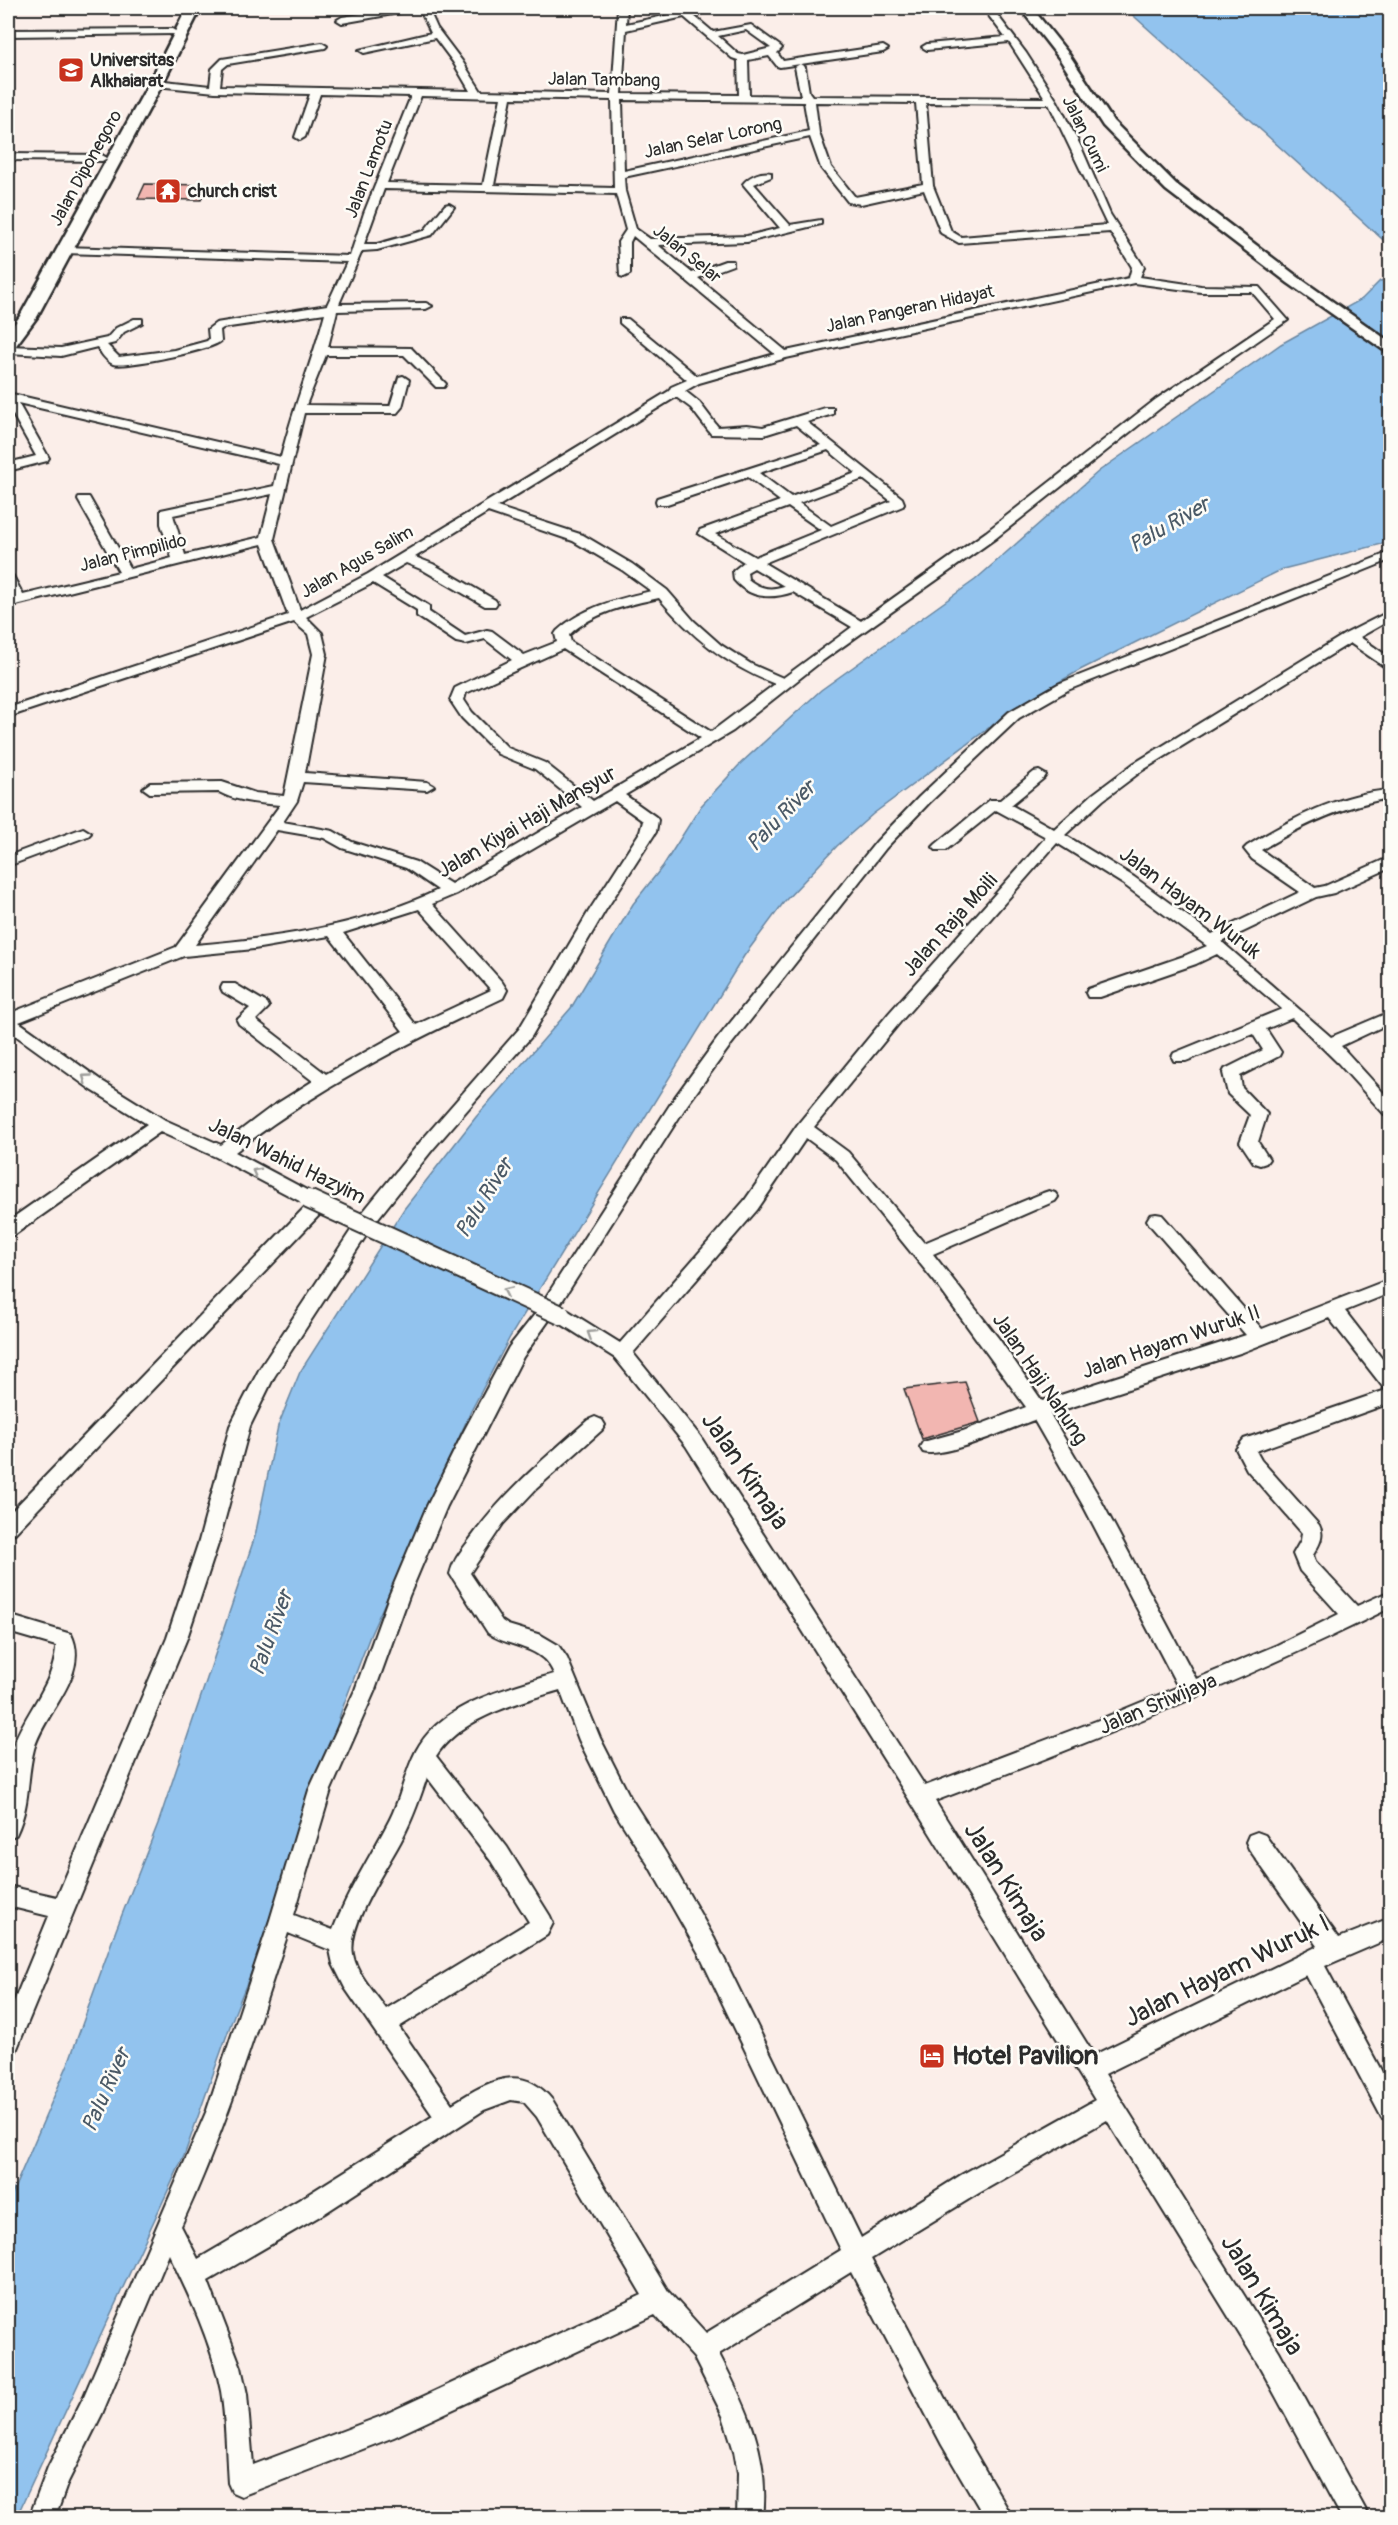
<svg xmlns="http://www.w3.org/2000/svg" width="1398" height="2525" viewBox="0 0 1398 2525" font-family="Pangolin,sans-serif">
	<rect width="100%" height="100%" fill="#fbeee9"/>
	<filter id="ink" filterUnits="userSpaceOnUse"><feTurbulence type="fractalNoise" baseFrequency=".0167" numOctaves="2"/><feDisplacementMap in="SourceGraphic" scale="12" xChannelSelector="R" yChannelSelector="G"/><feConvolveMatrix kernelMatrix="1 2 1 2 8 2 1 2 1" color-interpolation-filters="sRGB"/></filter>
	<g filter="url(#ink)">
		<!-- water -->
		<path fill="#92c3ee" stroke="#6986a0" stroke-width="1.5" d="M1127 8H1390V246L1126 9Z
			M1390 279V542L1283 569 1080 670 1021 704 873 814 837 846 784 902 744 956 510 1337 471 1411 370 1636 341 1712 300 1851 234 2015 184 2156 16 2518 8 2517V2203L68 2064 116 1930 159 1821 255 1536 278 1426 300 1372 404 1209 476 1117 571 1008 633 904 663 866 701 806 741 763 821 690 975 580 1099 471 1281 344 1362 299 1380 281Z"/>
		<!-- building -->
		<path fill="#f2b6b1" stroke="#2b2b2b" stroke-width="1.5" d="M145 184 207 185 201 200 138 199Z
			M965 1382 980 1422 922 1439 904 1389Z"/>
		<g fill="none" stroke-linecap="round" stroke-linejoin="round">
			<defs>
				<path id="minor" d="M397 8H415L410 11 342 23 337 20 342 17Z
					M419 8H428L437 28 462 61 481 91 612 94 618 8H627L626 24 702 8H717L716 10 693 15 713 32 751 25 780 46 782 48 777 53 783 61 883 46 888 49 883 52 780 67 777 66 769 56 748 60 749 95 801 96 795 67 800 64 805 67 809 92 812 96 1045 98 1009 42 927 50 922 47 927 44 1005 37 983 8H992L1026 53 1057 101 1081 147 1110 214 1144 267 1140 277 1201 286 1259 287 1288 320 1163 406 996 538 818 664 733 731 625 795 656 817 658 820 656 832 605 911 531 1037 433 1149 375 1222 274 1377 250 1426 219 1541 187 1638 16 2051 8 2054V2016L49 1916 8 1906V1886L57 1897 167 1638 199 1541 230 1426 260 1368 363 1212 421 1141 519 1029 589 911 640 832 643 821 615 801 456 894 432 904 502 982 507 990 503 998C408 1042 318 1088 235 1152L314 1194 316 1198 325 1199 328 1204 325 1209 15 1533 8 1535V1515L307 1205 216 1157 160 1132 14 1235 8 1236V1221L147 1124 90 1089 8 1030V1014L176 947 280 805C259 803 238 802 219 792L150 793 143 788 150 783 222 782 255 793 284 796 313 654 308 634 294 622 8 717V708L288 615 262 544 8 607V599L11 598 8 591V575L13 576 23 595 119 572 78 500 79 497H89L130 569 172 558 161 524V510L274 486 279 464 18 403 49 458 47 461 8 471V463L36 456 8 406V393L281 457C293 408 312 362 325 313L223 328 220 330 221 341C212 350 125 368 113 364 105 360 102 354 97 347L61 356 8 353V346L61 348 107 338 116 328 134 319H142V323L124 332 115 343 107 345 119 357 174 350 207 341 209 339 208 329 216 323 327 305 347 262 64 253 58 250 64 247 350 256 364 213 411 96 320 94 305 137 300 140 295 137 310 94 215 92 156 86 151 83 156 80 210 86 212 69 222 59 322 43 327 46 325 48 228 64 222 69 220 86 470 91 453 62 435 38 364 53 359 50 431 33ZM684 17 732 58 738 60 739 95 622 94 626 30ZM746 30 771 48 743 55 738 54 718 36ZM421 96 501 98 483 185 387 183ZM511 98 612 100 614 188 494 185ZM622 100 804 102 809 131 624 171ZM815 102 916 103 923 184 855 197 831 167 819 133ZM926 103 1049 104 1107 225 961 237 951 231 933 186ZM810 137 821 168 848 202 861 204 924 190 941 233 959 243 1110 232 1132 267 1129 278 786 351 698 278 733 265V261H725L692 273 658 245 747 242 821 224V220L790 225 754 184 771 177V173C761 171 749 176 743 184L780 228 747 236 650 239 636 229 625 191 624 177ZM384 189 616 194 626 230 618 242 620 276 624 277 630 274V242L633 236 775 354 697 376 628 319H620V323L687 380 671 387 669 391 368 574 300 610 274 539 304 413H397L402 407 409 380 403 376 399 377 390 406 306 405 326 355H404L436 387H444L446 384 411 348 328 347 337 311 426 309 432 306 426 303 339 304 362 251 377 250 432 235 454 207 449 204 445 205 424 231 377 244H364ZM1134 283 1201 292H1252L1275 319 1155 400 986 532 861 621 764 563 903 506 904 503 902 498 807 422 833 414V408H825L763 427 747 425 718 427 699 402 685 391 699 383 786 358ZM676 397 691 408 711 434 764 435 796 425 821 445 657 498 656 501 657 504H667L748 477 780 501 700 530 698 533 744 562 733 571 734 580C750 599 772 599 793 592L852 627 783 678 751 664 721 645 694 621 667 590 632 564 583 535 497 507ZM828 450 856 473 791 497 759 473ZM863 479 891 501 831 526 799 503ZM272 494 261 537 185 555 173 515ZM788 507 821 530 755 557 715 534ZM488 512 573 541 622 570 651 591C618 599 583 607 557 631L555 634 557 642 524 655 492 631 487 630 465 636 429 612V606L382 577 406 563 423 570 485 606H495L497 603 495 600 433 564 415 557ZM754 568 784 586C769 591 759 588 748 579L747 572ZM373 583 417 610V616L456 642 466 644 485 639 512 660 455 688 450 700 462 718 498 754 535 769 582 807 451 884 416 862 352 842 333 831 283 822 297 801 303 782 427 790 434 786 427 782 305 773 327 654 322 633 306 617ZM659 598C692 637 726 665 775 684L711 732 571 642 569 635C593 612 628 605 659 598ZM563 649 701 738 593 801 545 763 508 748 472 712 464 700 466 693ZM277 830 324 838 342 848 406 868 438 890C362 926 278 938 195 945ZM419 909 491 990 416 1025 343 933ZM329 936 403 1031 326 1074 256 1020 269 1007 267 1003 235 984H223L221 988 223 992 250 1008 237 1020 239 1024 313 1081 270 1108 221 1145 165 1120 102 1081 19 1022 184 956 254 949Z
					M172 29 177 32 175 34 8 36V30Z
					M8 154 102 155 107 158 102 161 8 160Z
					M1390 552V560L1068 690 1019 718 929 803 886 848 730 1046 687 1105 557 1309 567 1310 620 1343 745 1200 798 1124 889 1013 1046 837 996 810 946 850H936L933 847 936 844 990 800H1000L1034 772 1039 771 1046 775 1044 778 1011 805 1054 829 1093 794 1133 764 1345 634 1390 611V620L1360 637 1390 658V668L1385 667 1350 643 1143 770 1103 800 1065 835 1134 877 1212 934 1300 892 1252 859 1244 849 1247 846C1291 819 1338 794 1390 790V798C1343 806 1302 825 1261 850L1315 888 1325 886 1390 857V868L1334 893 1316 897 1222 942 1331 1037 1390 1012V1023L1341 1046 1390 1100V1116L1384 1114 1338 1063 1292 1018 1266 1029 1281 1052 1279 1056 1240 1076 1242 1088 1267 1114 1258 1142 1269 1159 1266 1163 1260 1165 1254 1163 1240 1142 1250 1115 1228 1094 1223 1073 1225 1069 1263 1050 1253 1034 1186 1061H1174L1172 1057 1174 1053 1282 1009 1217 954 1196 964 1100 997H1088L1086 993 1088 989 1184 956 1207 946 1123 884 1057 843 901 1021 814 1127 848 1152 924 1243 1043 1193 1049 1191 1055 1193 1058 1197 1055 1201 933 1254 999 1339 1042 1401 1246 1335 1150 1225 1147 1220 1150 1215 1156 1214 1162 1215 1262 1329 1390 1279V1293L1345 1311 1390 1369V1403L1256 1451 1261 1460 1319 1525C1325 1536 1319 1545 1313 1555L1315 1561 1357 1606 1390 1591V1608C1242 1681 1089 1743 935 1801L1094 2055 1318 1946 1249 1849 1246 1842 1249 1835 1257 1832 1265 1835 1339 1938 1390 1918V1938L1325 1966 1390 2087V2121L1382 2118 1306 1975 1105 2074 1279 2351 1370 2518H1342L1261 2369 1107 2120 979 2193 871 2259 960 2427 1013 2518H985L942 2445 851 2272 719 2354C747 2408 770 2455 763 2518H737L738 2473 734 2451 723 2416 694 2358 655 2315 394 2437 241 2496 232 2492 228 2483C226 2453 226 2421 221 2391 212 2344 190 2297 169 2254L102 2414 68 2482 55 2518H29L48 2467 84 2396 207 2110 270 1920 309 1790 355 1690 389 1596 427 1506 464 1431 509 1347 535 1314 675 1097 718 1038 876 842 919 797 1009 712 1058 684ZM806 1138 836 1160 935 1282 1026 1407 963 1431 923 1442 920 1447 923 1452C944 1459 1011 1428 1034 1420L1084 1507 1178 1687 1096 1721 925 1786 700 1436 633 1353 757 1210ZM552 1316 555 1320 615 1358 686 1446 912 1804 1095 2100 961 2175 861 2238 714 1938 665 1852 630 1797 600 1738 567 1658 558 1645 541 1635 508 1625 502 1621 470 1573 503 1524 536 1489 602 1430 605 1425 602 1420 595 1417 588 1420C546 1457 504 1492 471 1538 462 1550 453 1560 450 1574L488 1633C510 1649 542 1644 554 1674 506 1689 441 1703 416 1751 405 1772 401 1797 390 1819 371 1856 348 1890 333 1930L294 1915 331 1790 375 1690 409 1596 447 1506 523 1357ZM1329 1318 1383 1387 1389 1389 1244 1439 1236 1449 1247 1470 1302 1533 1301 1540 1293 1554 1300 1571 1339 1614 1277 1645 1196 1679 1098 1495 1050 1414 1243 1352ZM560 1690 579 1740 614 1811 649 1866 698 1952 841 2250 706 2333 668 2291 553 2101C522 2061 488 2081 452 2104L399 2027 547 1935 553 1923 550 1916 507 1847 436 1756C461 1717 518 1703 560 1690ZM427 1777 491 1861 529 1922 386 2009C375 1993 356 1973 353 1954 347 1924 389 1865 403 1837 413 1818 420 1798 427 1777ZM288 1933 330 1950 333 1964 345 1988 433 2116 307 2195 198 2259 181 2226C226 2129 255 2034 288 1933ZM511 2100 524 2102 537 2117 642 2295 379 2417 253 2465 247 2394 241 2367 208 2281 325 2213 484 2110Z
					M83 828 91 833 88 836 8 866V856Z
					M8 1615 71 1634C91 1674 44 1712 34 1749 26 1780 31 1803 16 1835L8 1838C5 1809 4 1769 15 1741 28 1709 53 1684 56 1649V1646L8 1632Z"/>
				<path id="major" d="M1020 8H1032L1068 53 1113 121 1176 184 1298 277 1390 342V352L1385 351 1288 283 1166 190 1103 126 1059 58Z"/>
				<path id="highway" d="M187 8H201L163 83 37 317 14 348 8 349V333L20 316 149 83Z"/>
			</defs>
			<!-- minor casing -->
			<use href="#minor" stroke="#2b2b2b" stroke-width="4"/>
			<!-- major casing -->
			<use href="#major" stroke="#2b2b2b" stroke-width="5"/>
			<!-- highway casing -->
			<use href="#highway" stroke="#2b2b2b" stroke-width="5"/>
			<!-- minor -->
			<use href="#minor" fill="#fdfcf7" fill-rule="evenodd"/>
			<!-- major -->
			<use href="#major" fill="#fdfcf7" fill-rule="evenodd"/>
			<!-- highway -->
			<use href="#highway" fill="#fdfcf7" fill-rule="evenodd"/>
			<defs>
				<path id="minor-bridge" d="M308 1199 561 1315"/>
			</defs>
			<!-- minor-bridge casing -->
			<use href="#minor-bridge" stroke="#2b2b2b" stroke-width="22" stroke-linecap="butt"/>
			<!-- minor-bridge -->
			<use href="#minor-bridge" stroke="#fdfcf7" stroke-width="18"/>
		</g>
		<!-- one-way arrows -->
		<defs><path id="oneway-chevron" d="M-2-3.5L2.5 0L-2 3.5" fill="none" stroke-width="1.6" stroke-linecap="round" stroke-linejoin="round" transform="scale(1.5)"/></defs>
		<g stroke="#9e9e9b">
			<use href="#oneway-chevron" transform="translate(86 1078) rotate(-144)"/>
			<use href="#oneway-chevron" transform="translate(256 1172) rotate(-152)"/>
			<use href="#oneway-chevron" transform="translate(507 1291) rotate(-155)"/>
			<use href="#oneway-chevron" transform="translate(591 1334) rotate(-148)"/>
		</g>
	</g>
	<!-- icons -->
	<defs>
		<symbol id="university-square" viewBox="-11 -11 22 22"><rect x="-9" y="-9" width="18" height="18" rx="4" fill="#c8321e" stroke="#fdfcf7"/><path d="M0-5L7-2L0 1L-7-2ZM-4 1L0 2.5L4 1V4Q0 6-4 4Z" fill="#fff"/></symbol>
		<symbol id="temple-square" viewBox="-11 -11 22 22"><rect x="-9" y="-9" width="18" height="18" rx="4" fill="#c8321e" stroke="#fdfcf7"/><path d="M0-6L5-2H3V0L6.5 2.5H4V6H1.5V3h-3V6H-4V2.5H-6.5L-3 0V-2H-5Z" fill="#fff"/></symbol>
		<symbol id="hotel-square" viewBox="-11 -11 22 22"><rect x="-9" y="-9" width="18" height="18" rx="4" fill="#c8321e" stroke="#fdfcf7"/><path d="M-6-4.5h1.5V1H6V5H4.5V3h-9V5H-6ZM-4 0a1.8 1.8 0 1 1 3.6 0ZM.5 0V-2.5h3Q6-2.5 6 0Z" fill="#fff"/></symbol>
	</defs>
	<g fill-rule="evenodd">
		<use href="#university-square" x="56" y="55" width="30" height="30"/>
		<use href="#temple-square" x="153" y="176" width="30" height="30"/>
		<use href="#hotel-square" x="917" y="2041" width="30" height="30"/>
	</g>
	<g text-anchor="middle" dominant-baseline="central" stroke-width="5" stroke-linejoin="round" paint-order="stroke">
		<!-- far-poi labels -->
		<g font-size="18" font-weight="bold" fill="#2b2b2b" stroke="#fdfcf7" text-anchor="start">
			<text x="90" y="60">Universitas<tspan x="90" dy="21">Alkhaiarat</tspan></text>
			<text x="188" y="191">church crist</text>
		</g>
		<!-- far-street labels -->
		<g font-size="18" fill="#2b2b2b" stroke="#fdfcf7">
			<text transform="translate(604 80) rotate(1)">Jalan Tambang</text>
			<text transform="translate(1085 134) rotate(64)">Jalan Cumi</text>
			<text transform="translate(713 138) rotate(-12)">Jalan Selar Lorong</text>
			<text transform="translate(86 168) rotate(-61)">Jalan Diponegoro</text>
			<text transform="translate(369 169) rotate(-69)">Jalan Lamotu</text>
			<text transform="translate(687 254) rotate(39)">Jalan Selar</text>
			<text transform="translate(910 309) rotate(-12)">Jalan Pangeran Hidayat</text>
			<text transform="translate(133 553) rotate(-14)">Jalan Pimpilido</text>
			<text transform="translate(357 562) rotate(-30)">Jalan Agus Salim</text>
		</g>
		<!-- street labels -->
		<g font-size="21" fill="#2b2b2b" stroke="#fdfcf7">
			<text transform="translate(527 822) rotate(-30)">Jalan Kiyai Haji Mansyur</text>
			<text transform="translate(1190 903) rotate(37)">Jalan Hayam Wuruk</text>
			<text transform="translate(950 925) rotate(-48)">Jalan Raja Moili</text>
			<text transform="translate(287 1161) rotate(26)">Jalan Wahid Hazyim</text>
			<text transform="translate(1171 1342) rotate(-19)">Jalan Hayam Wuruk II</text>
			<text transform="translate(1040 1379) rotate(56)">Jalan Haji Nahung</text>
			<text transform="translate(1158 1704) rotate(-23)">Jalan Sriwijaya</text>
		</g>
		<!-- water labels -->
		<g font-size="22" font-style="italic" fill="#4a5966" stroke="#fdfcf7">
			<text transform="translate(1169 525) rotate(-30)">Palu River</text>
			<text transform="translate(781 816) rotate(-46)">Palu River</text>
			<text transform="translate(484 1198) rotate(-58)">Palu River</text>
			<text transform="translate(271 1633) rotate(-70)">Palu River</text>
			<text transform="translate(106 2090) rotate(-66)">Palu River</text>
		</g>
		<!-- near-street labels -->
		<g font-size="26" fill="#2b2b2b" stroke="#fdfcf7">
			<text transform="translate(745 1471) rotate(56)">Jalan Kimaja</text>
			<text transform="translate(1006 1882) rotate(58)">Jalan Kimaja</text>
			<text transform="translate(1227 1971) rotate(-26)">Jalan Hayam Wuruk I</text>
			<text transform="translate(1262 2295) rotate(59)">Jalan Kimaja</text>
		</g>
		<!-- near-poi labels -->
		<g font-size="26" font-weight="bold" fill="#2b2b2b" stroke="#fdfcf7" text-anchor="start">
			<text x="952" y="2056">Hotel Pavilion</text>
		</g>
	</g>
	<!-- margin -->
	<rect width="1398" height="2525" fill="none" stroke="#fdfcf7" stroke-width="30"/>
	<rect x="15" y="15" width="1368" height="2495" fill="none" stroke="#2b2b2b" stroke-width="2" filter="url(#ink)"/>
</svg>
